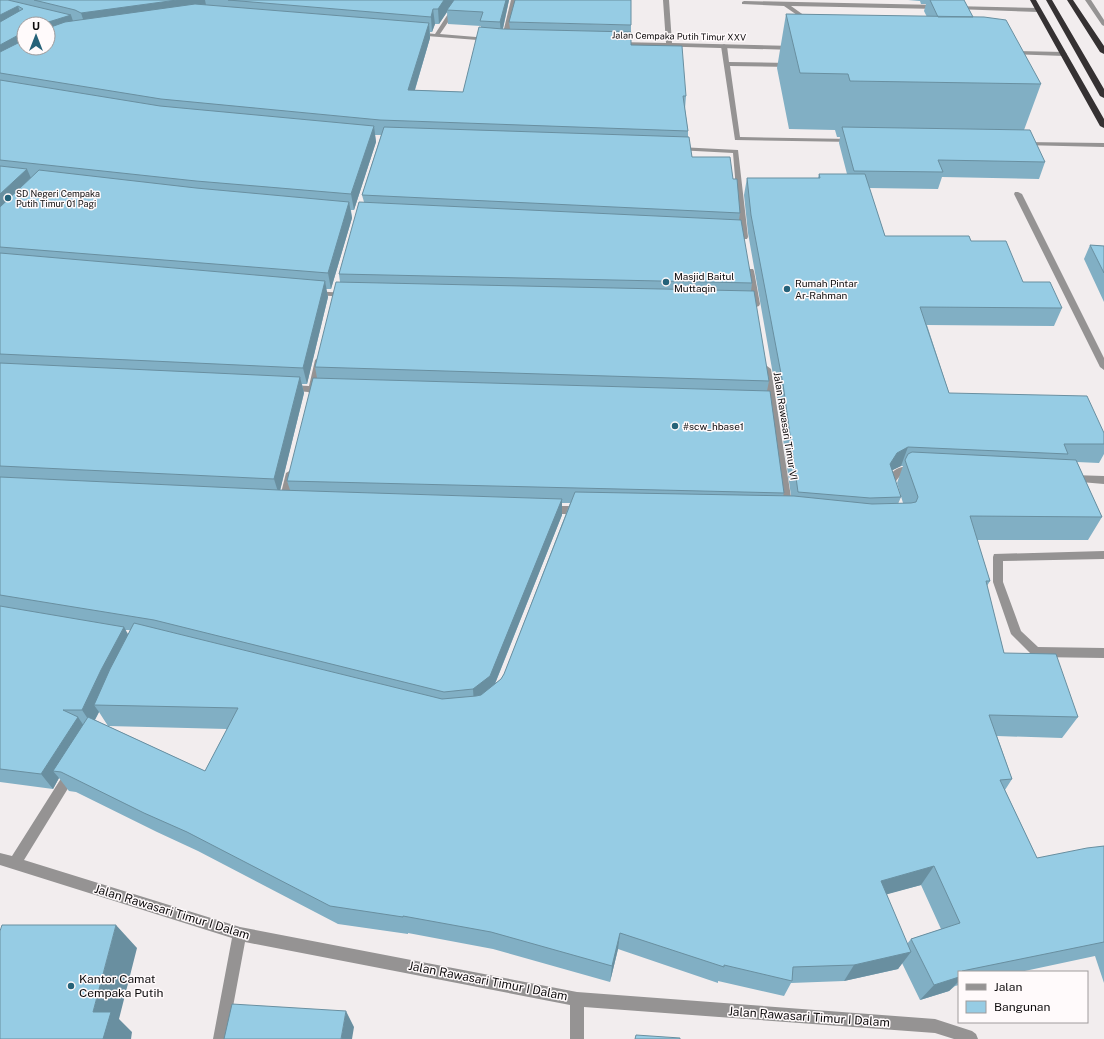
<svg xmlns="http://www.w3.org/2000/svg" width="1104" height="1039" viewBox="0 0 1104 1039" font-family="'Public Sans',sans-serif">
	<rect width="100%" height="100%" fill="#f2edee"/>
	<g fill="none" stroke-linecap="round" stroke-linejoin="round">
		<!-- lane -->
		<path fill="#959393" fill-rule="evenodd" d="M1085 0H1091L1104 20V26L1102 25Z
			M744 1 938 5 941 7 938 9 791 6 812 21 813 22 810 24 784 6 742 4V2Z
			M952 6 1038 8 1041 10 1038 12 954 9 952 8Z
			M724 44 727 46 729 62 789 63 792 65 789 67 730 66 740 137 852 139 855 141 854 142 735 140 721 46Z
			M1024 142 1104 143V147L1022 145 1021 144Z"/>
		<!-- street -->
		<path fill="#959393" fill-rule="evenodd" d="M457 0H463L440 34 488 38 491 40 490 41 414 35 413 34 416 32 435 34Z
			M511 0H517L507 41 504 43 501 41Z
			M663 0H669L672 43 794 46 797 48 794 50 616 45V43L618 42 666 43Z
			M1010 51 1064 52 1067 54 1064 56 1008 54 1007 53Z
			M679 147 738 150 748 237 747 239H741L740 237 733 153 677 150V148Z
			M1015 192H1018L1022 194 1104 358V370L1100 367 1014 194Z
			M747 269H753L754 271 760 304 759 306 756 307 752 304 746 271Z
			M312 291 347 293 351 295 347 297 315 295 311 293Z
			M319 357 323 360 318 386 327 387 328 389 327 391 316 392 312 394 308 392 287 390 286 388 290 385 309 386 315 360Z
			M767 366 771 369 793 510 792 513H784L783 510 763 369Z
			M902 467H914L919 470C912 479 904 466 895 483L897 488 895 491H889L885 483C890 475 893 469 902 467Z
			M291 470 296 473 289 501 287 504H281L279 501 286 473Z
			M1072 475 1104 476V484L1069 481 1067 479 1069 477Z
			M550 506H582L586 507 587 510 586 513 582 514H550L546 513 545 510 546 507Z
			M1104 551V559L1003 561V582L1021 631 1038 647 1104 648V658L1036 657 1032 655 1011 634 993 582V557L994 554Z
			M71 767 75 769 77 773 75 777 24 860 240 927 577 992 935 1019 972 1031 976 1034 978 1039H954L935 1033 584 1007V1039H570V1005L245 942 227 1039H213L232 938 0 865V853L12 856 67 769Z"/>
		<!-- highway -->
		<path fill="#353132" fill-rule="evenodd" d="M1030 0H1036L1104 119V128L1100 126Z
			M1046 0H1052L1104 89V98L1100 96Z
			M1067 0H1073L1104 46V54L1100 52Z"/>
	</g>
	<!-- wall -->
	<path fill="#81afc4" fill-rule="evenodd" d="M0 0H509L503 29H510L509 22 631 25V45L686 96 685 109 688 131V137L692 157 733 179 740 213 739 220 752 283 751 291 769 381 767 391 784 493 783 496H791L778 403 748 233 744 195 747 178H818L819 174H847L839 143 840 137H837L835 130 789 129 777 68 786 14 927 17 924 11 926 4H921L920 1 908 0H964L973 17 1041 84 1024 130 1045 162 1039 179 942 177 938 189 869 188 885 236 971 241 1023 282 1062 308 1054 326 927 325 949 393 1104 433V454L1099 463 1077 462 1102 517 1088 540H977L990 581 987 586 1004 653 1078 717 1062 738 997 736 1012 779 1005 790 1037 858 1104 846V983L1095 956 1020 972H959V985L955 986 949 991 920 1000 902 963 898 969 844 981 791 983 784 996 718 981V983L618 949 610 982 493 949 408 933V934L338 924 198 851 157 832 76 792 69 791 59 778 53 789 0 782ZM447 12 448 24 481 26 463 92 415 90 430 38V32H432L435 24H439ZM24 24H48L24 48ZM375 135H381L362 195 364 202 339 274 340 282 315 367 317 378 287 481 290 490H280L304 393 302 384H307L328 297 326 289H331L352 218 351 210H354L376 142ZM901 466H903L897 483 903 503 898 504 901 497 892 470ZM562 503H570L504 674 501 679 495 684 562 515ZM125 630H130L128 635ZM99 712 108 726 227 729 205 771 95 720ZM921 885 941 929 911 939 907 944 886 894Z
		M1090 245 1104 246V302L1084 259Z"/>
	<!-- shaded-wall -->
	<path fill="#698fa0" d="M177 0H205L206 5 86 28 81 13Z
		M444 0H455L447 10V12L439 24 438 9Z
		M506 0H509L501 37 500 22Z
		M18 6 23 21 0 33V15Z
		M433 9 435 24 432 32 431 17Z
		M71 15 76 30 48 38V24H42Z
		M429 23 430 38 410 106 408 90Z
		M24 32V48L0 63V45Z
		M374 126 376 142 354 210 351 194Z
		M27 169 34 185 0 218V194Z
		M349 202 352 218 331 289 328 273Z
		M325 281 328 297 307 384 303 368Z
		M300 377 304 393 279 495 274 479Z
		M908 447 901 466 891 471 890 464 897 453Z
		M562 499V515L492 691 474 705 473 689Z
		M124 627 133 643 94 705 99 712 92 725 82 710 101 670Z
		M78 717 88 732 53 771 59 778 53 789 41 774Z
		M934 866 921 885 870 899 881 881Z
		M116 925 137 948 119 1019 132 1032 131 1039H103L93 1012Z
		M620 933 618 949 610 982 612 966Z
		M911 952 898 969 844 981 854 965Z
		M959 977V981L949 991 920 1000 934 985Z
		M346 1011 354 1027 352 1039H341Z"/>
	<!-- building -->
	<path fill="#96cce4" stroke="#698fa0" d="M0 0H8L71 15 42 24H24V32L0 45V22L23 9 18 6 0 15Z
		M34 0H177L81 13 75 10Z
		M228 0H444L438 9H433L431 17Z
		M454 0H506L500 22 480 21 483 12 447 10Z
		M515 0H631V25L509 22Z
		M930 0H964L973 17H938Z
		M195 4 429 23 408 90 463 92 479 27 503 29 631 32V45L682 46 686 96H683L688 131 380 120 161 99 0 73V52L24 40V48H48V28L65 22Z
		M786 14 984 17 1006 20 1041 84 850 81 848 74 800 73Z
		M0 80 160 106 374 126 351 194 196 181 0 160Z
		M384 127 689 137 692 157H730L733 179H737L740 213 362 195Z
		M842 127 1030 130 1045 162 938 160 943 172 854 171Z
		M0 166 27 169 0 194Z
		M39 170 196 188 349 202 328 273 0 247V207Z
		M819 174H865L885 236H969L971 241H1006L1023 282H1050L1062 308 920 307 949 393 1087 396 1104 433V444H1064L1068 454 908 447 897 453 890 464 901 497 870 498 798 492 783 384 751 215 747 178H820Z
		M359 202 741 220 752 283 339 274Z
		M1090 245 1104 246V273Z
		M0 253 325 281 303 368 0 354Z
		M336 282 754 291 769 381 315 367Z
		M0 363 300 377 274 479 0 466Z
		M313 378 770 391 784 493 287 481Z
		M912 452 1076 460 1102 517 970 516 990 581H986L1004 653 1056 654 1078 717 989 715 1012 779 1000 780 1037 858 1087 848 1104 846V942L962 971V972H959V977L934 985 911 939 960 923 934 866 881 881 911 952 854 965 793 967 792 981 724 965V967L620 933 612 966 491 932 403 916V917L330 906 187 832 144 813 61 772 53 771 88 717 205 771 238 708 94 705 110 669 134 623 442 699 476 696 481 695 501 679 504 674 575 492 794 496 872 504 911 503 916 502 918 497 905 460 908 454Z
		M0 477 279 490 562 499 490 676 473 689 444 692 154 620 0 595Z
		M0 606 124 627 101 670 82 710H63L78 717 41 774 0 769Z
		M2 925H116L93 1012H111L103 1039H0V931Z
		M232 1004 346 1011 341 1039H224Z
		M636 1035 680 1038V1039H635Z"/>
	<!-- markers -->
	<g fill="#266279" stroke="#fffafb" stroke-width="1.5">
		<circle cx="8" cy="198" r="4"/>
		<circle cx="666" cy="282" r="4"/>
		<circle cx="787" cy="289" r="4"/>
		<circle cx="675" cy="426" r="4"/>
		<circle cx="71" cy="986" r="4"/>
	</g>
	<g text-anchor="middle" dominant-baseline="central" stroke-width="3" stroke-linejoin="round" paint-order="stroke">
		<!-- far-street labels -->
		<g font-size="9" fill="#0e0c0d" stroke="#fffafb">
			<text transform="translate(679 36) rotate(1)">Jalan Cempaka Putih Timur XXV</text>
		</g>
		<!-- far-poi labels -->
		<g font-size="9" fill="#0e0c0d" stroke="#fffafb" text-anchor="start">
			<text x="16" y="193">SD Negeri Cempaka<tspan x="16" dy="10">Putih Timur 01 Pagi</tspan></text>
		</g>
		<!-- poi labels -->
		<g font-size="10" fill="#0e0c0d" stroke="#fffafb" text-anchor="start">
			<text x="674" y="276">Masjid Baitul<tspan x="674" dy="12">Muttaqin</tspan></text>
			<text x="795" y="283">Rumah Pintar<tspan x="795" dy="12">Ar-Rahman</tspan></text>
			<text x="683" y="426">#scw_hbase1</text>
		</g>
		<!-- street labels -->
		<g font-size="10" fill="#0e0c0d" stroke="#fffafb">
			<text transform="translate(786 426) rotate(81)">Jalan Rawasari Timur VI</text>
		</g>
		<!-- near-street labels -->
		<g font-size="12" fill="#0e0c0d" stroke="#fffafb">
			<text transform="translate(172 912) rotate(17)">Jalan Rawasari Timur I Dalam</text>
			<text transform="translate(488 981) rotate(11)">Jalan Rawasari Timur I Dalam</text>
			<text transform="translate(809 1017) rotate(4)">Jalan Rawasari Timur I Dalam</text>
		</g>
		<!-- near-poi labels -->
		<g font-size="12" fill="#0e0c0d" stroke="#fffafb" text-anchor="start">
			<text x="79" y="979">Kantor Camat<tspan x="79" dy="14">Cempaka Putih</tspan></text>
		</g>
	</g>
	<!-- legend -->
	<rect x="958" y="971" width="130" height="52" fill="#fffafb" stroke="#9f9b9c"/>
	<rect x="966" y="984" width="20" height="6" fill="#959393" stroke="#9f9b9c"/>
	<text x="994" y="991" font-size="12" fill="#0e0c0d">Jalan</text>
	<rect x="966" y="1001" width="20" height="12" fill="#96cce4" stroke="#9f9b9c"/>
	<text x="994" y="1011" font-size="12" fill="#0e0c0d">Bangunan</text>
	<!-- north arrow -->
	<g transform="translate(36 36)"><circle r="19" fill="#fffafb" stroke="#9f9b9c"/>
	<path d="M0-3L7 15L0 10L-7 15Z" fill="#266279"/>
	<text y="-6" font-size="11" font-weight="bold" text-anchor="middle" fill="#0e0c0d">U</text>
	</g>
</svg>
